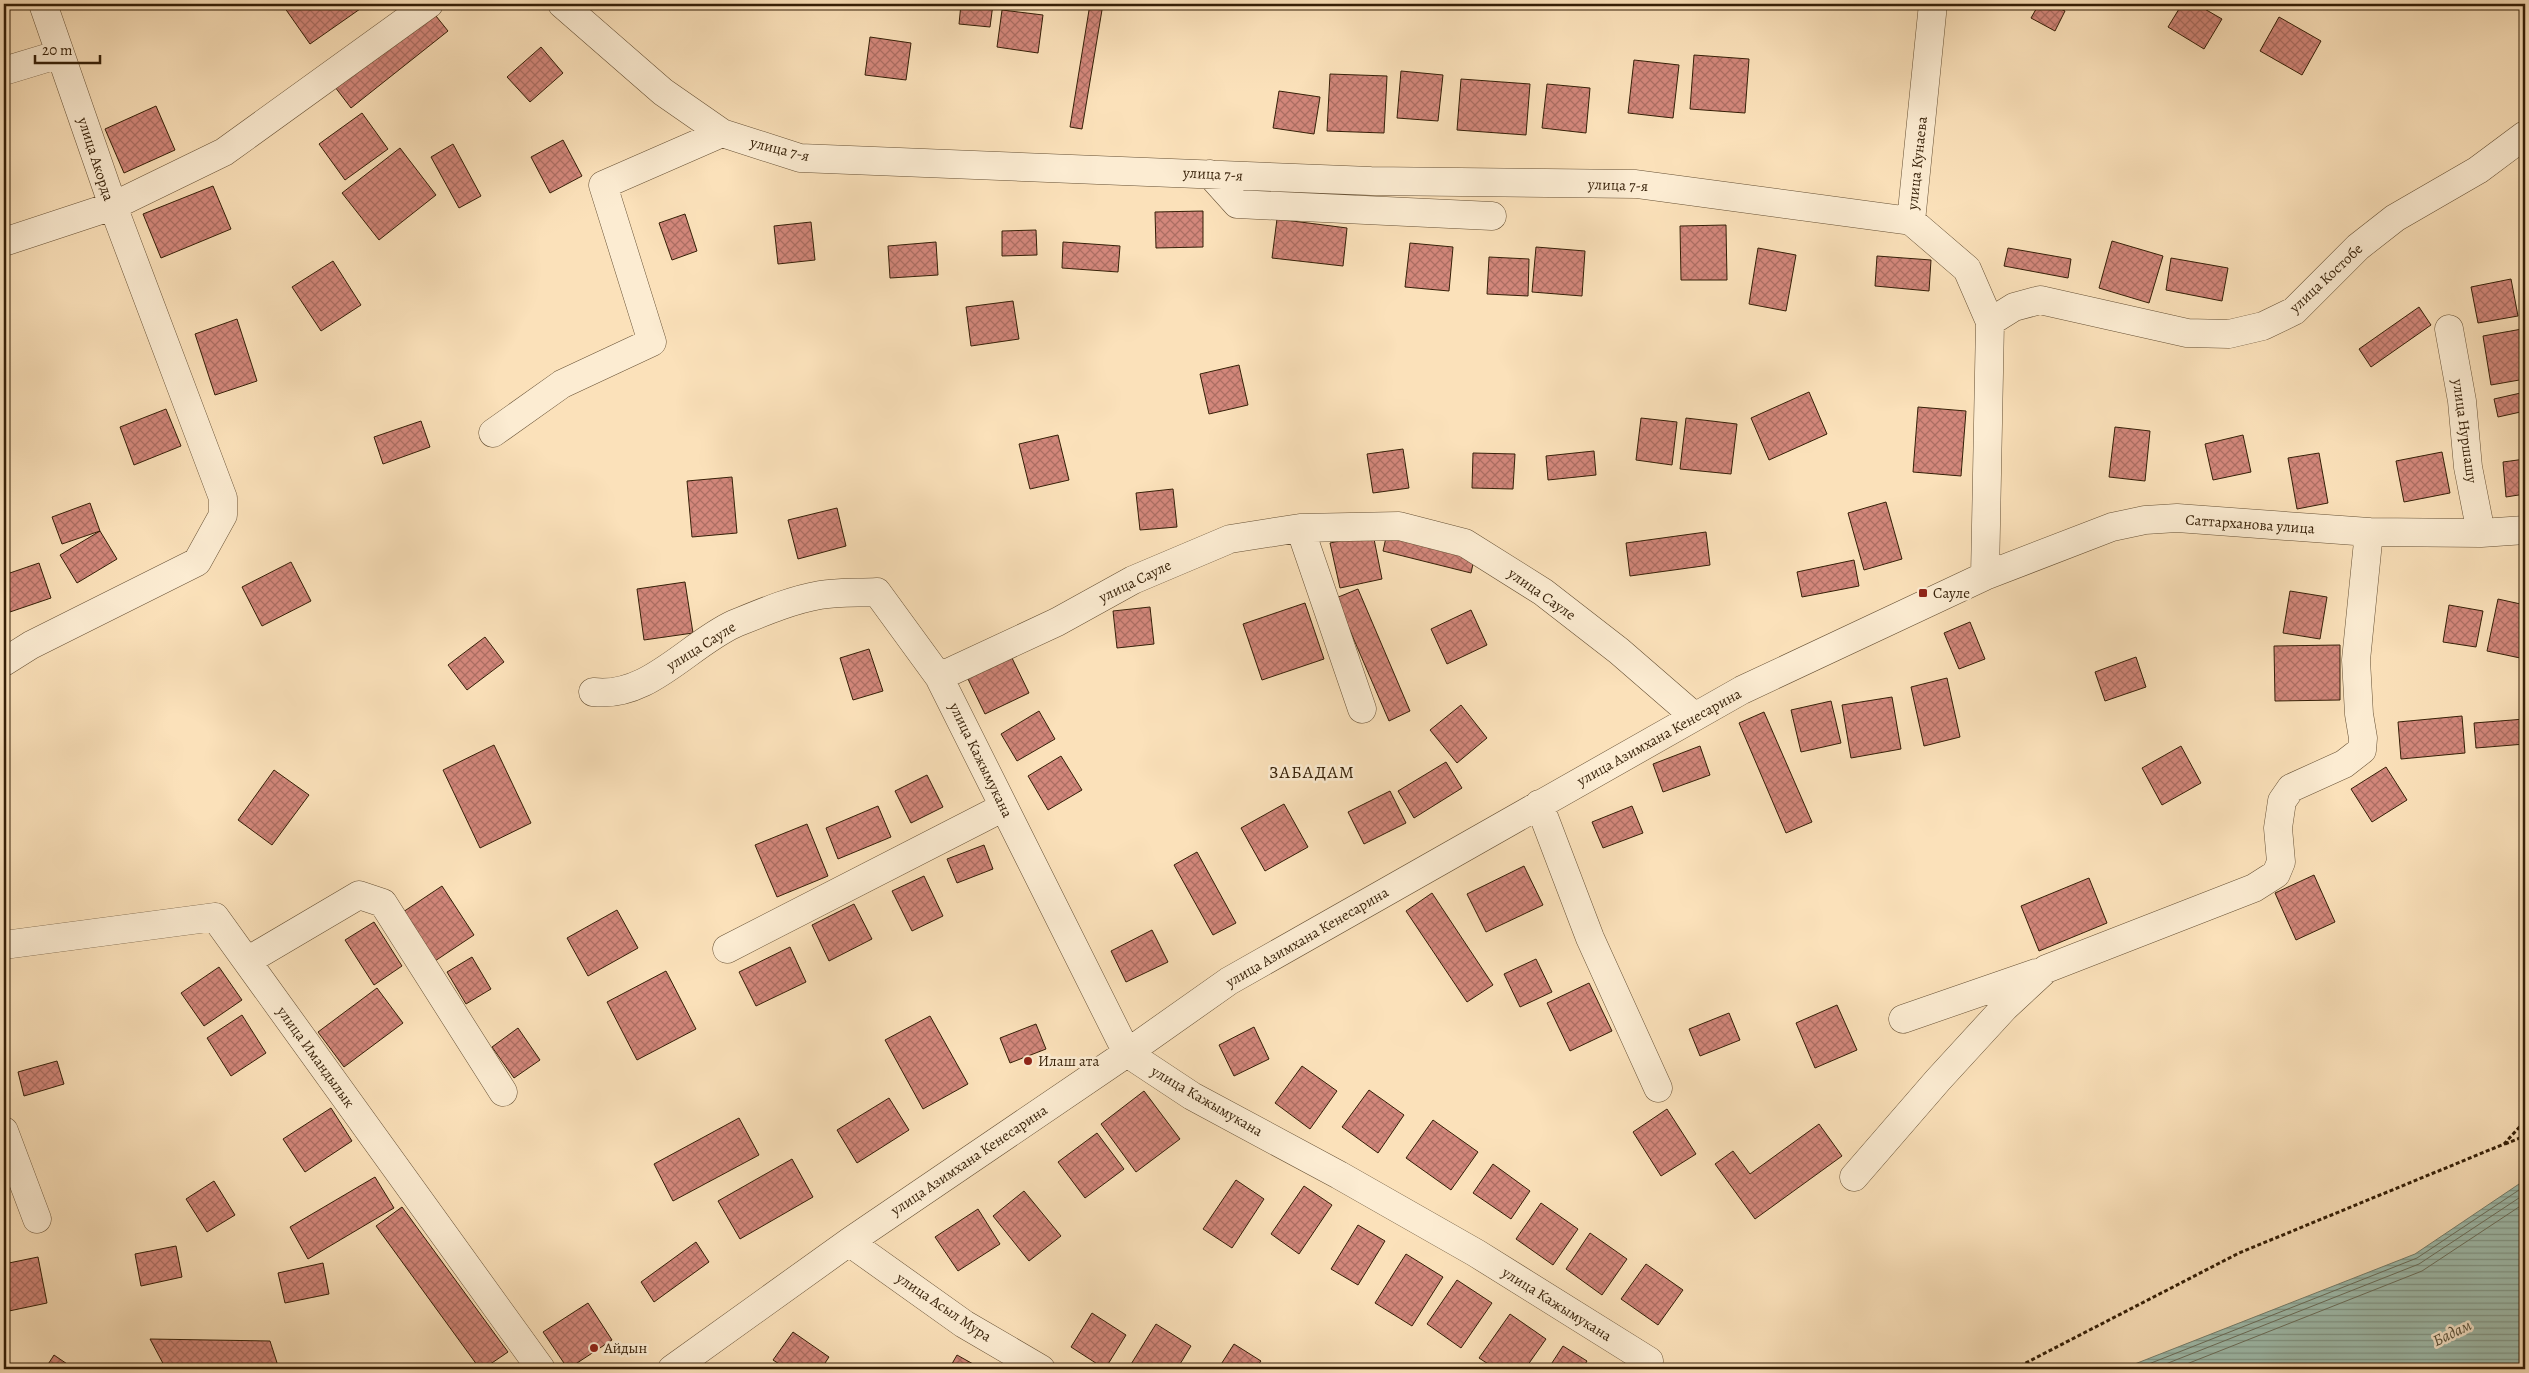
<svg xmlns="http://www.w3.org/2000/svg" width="2529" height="1373" viewBox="0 0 2529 1373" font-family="Alegreya,serif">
	<defs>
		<pattern id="water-rules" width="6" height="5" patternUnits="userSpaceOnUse" patternTransform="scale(1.25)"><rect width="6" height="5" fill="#9fbeaf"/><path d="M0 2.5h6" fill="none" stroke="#829a8c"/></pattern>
		<pattern id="building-cross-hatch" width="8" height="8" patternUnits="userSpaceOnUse" patternTransform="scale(1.25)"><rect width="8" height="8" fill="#d3877b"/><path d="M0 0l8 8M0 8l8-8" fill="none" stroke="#ac6e63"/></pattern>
	</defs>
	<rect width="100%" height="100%" fill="#fbe1ba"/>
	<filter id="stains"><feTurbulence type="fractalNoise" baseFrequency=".004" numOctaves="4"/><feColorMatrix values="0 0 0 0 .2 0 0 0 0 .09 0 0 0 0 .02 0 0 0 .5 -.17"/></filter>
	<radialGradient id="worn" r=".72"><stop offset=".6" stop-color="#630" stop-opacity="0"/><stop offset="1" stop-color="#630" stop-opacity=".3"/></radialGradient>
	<!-- water -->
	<path fill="url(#water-rules)" stroke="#757e6c" d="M2525 1180V1364L2513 1369H2122L2415 1254Z"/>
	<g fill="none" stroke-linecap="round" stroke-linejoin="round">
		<!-- shore -->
		<path stroke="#6a6e5b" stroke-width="1" d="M2136 1369 2417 1258 2525 1186
			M2153 1369 2419 1264 2525 1194
			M2174 1369 2422 1271 2525 1203"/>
	</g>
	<!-- building -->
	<path fill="url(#building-cross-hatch)" stroke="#351f07" d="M282 4H357L360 9 310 44Z
		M961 4H993L990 27 959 24Z
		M1090 4H1103L1082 129 1070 127Z
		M2039 4H2050L2065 11 2055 31 2031 18Z
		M2182 4H2196L2222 19 2204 49 2168 27Z
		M1002 10 1043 15 1038 53 997 47Z
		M432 11 448 31 351 108 335 87Z
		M2279 17 2321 41 2302 75 2260 51Z
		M870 37 911 43 906 80 865 75Z
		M541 47 563 73 530 102 507 77Z
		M1694 55 1749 59 1745 113 1690 109Z
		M1634 60 1679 65 1673 118 1628 113Z
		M1401 71 1443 75 1438 121 1397 118Z
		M1330 74 1387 76 1384 133 1327 131Z
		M1461 79 1530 84 1526 135 1457 130Z
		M1547 84 1590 88 1586 133 1542 128Z
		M1279 91 1320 97 1314 134 1273 128Z
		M156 106 175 150 124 173 105 129Z
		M362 113 388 149 345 180 319 144Z
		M563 140 582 176 550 193 531 157Z
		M453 144 481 196 459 208 431 157Z
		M400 148 436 195 379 240 342 193Z
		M213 186 231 229 161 258 143 214Z
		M1203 211V247L1156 248 1155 212Z
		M685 214 697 251 672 260 659 223Z
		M1277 219 1347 228 1343 266 1272 258Z
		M811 222 815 260 778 264 774 226Z
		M1726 225 1727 280H1681L1680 226Z
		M1036 230 1037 255 1002 256V231Z
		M2112 241 2163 256 2149 303 2099 288Z
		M936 242 938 275 890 278 888 246Z
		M1063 242 1120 246 1118 272 1062 268Z
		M1410 243 1453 247 1449 291 1405 287Z
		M1536 247 1585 251 1582 296 1532 292Z
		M1758 248 1796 255 1786 311 1749 304Z
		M2008 248 2071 259 2068 278 2004 266Z
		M1877 256 1931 260 1929 291 1875 286Z
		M1489 257 1529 259 1528 296 1487 294Z
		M2171 258 2228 268 2222 301 2166 290Z
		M333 261 361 305 321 331 292 287Z
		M2511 279 2518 316 2478 323 2471 287Z
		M1013 301 1019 339 971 346 966 307Z
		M2419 307 2431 325 2371 367 2359 349Z
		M237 319 257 381 215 395 195 334Z
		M2522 329 2525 351V379L2491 385 2483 336Z
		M1239 365 1248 405 1209 414 1200 374Z
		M1809 392 1827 434 1769 460 1751 418Z
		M2525 392V411L2498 417 2494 399Z
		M1918 407 1966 411 1961 476 1913 472Z
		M166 409 181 446 134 465 120 427Z
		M1641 418 1677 422 1672 465 1636 460Z
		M1686 418 1737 424 1731 474 1680 469Z
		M421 421 430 447 383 464 374 437Z
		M2115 427 2150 431 2145 481 2109 477Z
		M1058 435 1069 480 1030 489 1019 444Z
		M2243 435 2251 472 2213 480 2205 444Z
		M1403 449 1409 488 1373 493 1367 454Z
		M1594 451 1596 475 1548 480 1546 456Z
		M2442 452 2450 493 2404 502 2396 461Z
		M1473 453 1515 454 1513 489 1472 488Z
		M2319 453 2328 503 2297 509 2288 458Z
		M2525 459V494L2506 497 2503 462Z
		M732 477 737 533 692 537 687 481Z
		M1173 489 1177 527 1140 530 1136 493Z
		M1886 502 1902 559 1864 570 1848 513Z
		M90 503 100 531 62 544 52 517Z
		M837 508 846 546 798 559 788 520Z
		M100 531 117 559 77 583 60 555Z
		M1706 532 1710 565 1630 576 1626 543Z
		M1387 533 1475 555 1471 573 1383 551Z
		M1373 534 1382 579 1340 588 1330 543Z
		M1854 560 1859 586 1802 597 1797 572Z
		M291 562 311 601 262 626 242 587Z
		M39 563 51 598 4 614V575Z
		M685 582 693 633 644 640 637 589Z
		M1358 589 1410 711 1389 721 1336 598Z
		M2290 591 2327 597 2320 639 2283 633Z
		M2498 599 2525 605V659L2487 651Z
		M1305 603 1324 659 1262 680 1243 624Z
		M2449 605 2483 611 2476 647 2443 642Z
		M1150 607 1154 644 1117 648 1113 611Z
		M1471 610 1487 645 1447 664 1431 629Z
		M1970 622 1985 659 1959 669 1944 633Z
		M485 637 504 662 467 690 448 665Z
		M2340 645V700L2275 701 2274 646Z
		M869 649 883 691 853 700 840 658Z
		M1011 656 1029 693 985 714 967 677Z
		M2136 657 2146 687 2105 701 2095 672Z
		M1947 678 1960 737 1924 746 1911 687Z
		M1892 697 1901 749 1851 758 1842 705Z
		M1831 701 1841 743 1801 752 1791 710Z
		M1461 705 1487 738 1457 763 1430 730Z
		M1039 711 1055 739 1017 761 1001 734Z
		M1764 712 1812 822 1786 833 1739 723Z
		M2462 716 2465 753 2401 759 2398 722Z
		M2525 719V744L2476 748 2474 723Z
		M494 745 531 823 480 848 443 770Z
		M1700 746 1710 775 1663 792 1653 764Z
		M2181 746 2201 783 2162 805 2142 768Z
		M1061 756 1082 790 1048 810 1028 776Z
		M1446 762 1462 788 1414 818 1398 791Z
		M2386 767 2407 800 2372 822 2351 789Z
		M274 770 309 795 272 845 238 820Z
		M927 775 943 807 911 823 895 791Z
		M1390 791 1406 823 1364 844 1348 812Z
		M1284 804 1308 847 1265 871 1241 828Z
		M878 806 891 837 838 859 826 828Z
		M1632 806 1643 833 1603 848 1592 822Z
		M807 824 828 876 777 897 755 845Z
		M984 845 993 869 957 883 947 859Z
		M1197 852 1236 923 1213 935 1174 865Z
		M1524 866 1543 905 1486 932 1467 894Z
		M2314 875 2335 922 2296 940 2275 893Z
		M924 876 943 916 912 931 892 891Z
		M2089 878 2107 923 2039 951 2021 906Z
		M442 886 474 935 435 961 403 912Z
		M1432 893 1493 985 1467 1002 1406 911Z
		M854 904 872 939 829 961 812 925Z
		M617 910 638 948 588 976 567 938Z
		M374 922 402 966 374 985 345 940Z
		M1152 930 1168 962 1126 982 1111 951Z
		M790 947 806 982 756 1006 739 972Z
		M472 957 491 989 466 1004 447 972Z
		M1536 959 1552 992 1520 1007 1504 974Z
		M219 967 242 1000 204 1026 181 993Z
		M666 971 696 1029 637 1060 607 1002Z
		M1589 983 1612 1031 1570 1051 1547 1003Z
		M377 988 403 1023 344 1067 318 1032Z
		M1837 1005 1857 1050 1815 1068 1796 1023Z
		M1729 1013 1740 1040 1700 1056 1689 1029Z
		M242 1015 266 1053 231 1076 207 1038Z
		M930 1016 968 1084 923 1109 885 1040Z
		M1036 1024 1046 1049 1010 1063 1000 1038Z
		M1254 1027 1269 1059 1234 1076 1219 1045Z
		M518 1028 540 1060 514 1078 492 1047Z
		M57 1061 64 1084 24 1096 18 1072Z
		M1302 1066 1337 1091 1310 1129 1275 1103Z
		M1369 1090 1404 1115 1378 1153 1342 1127Z
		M1144 1091 1180 1139 1136 1172 1101 1124Z
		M889 1098 909 1130 857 1163 837 1130Z
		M331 1108 352 1141 305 1172 283 1139Z
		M1667 1109 1696 1154 1661 1176 1633 1132Z
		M739 1118 759 1155 673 1201 654 1164Z
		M1433 1120 1478 1152 1451 1190 1406 1158Z
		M1819 1124 1842 1156 1755 1219 1715 1164 1733 1151 1750 1174Z
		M1097 1133 1124 1169 1085 1198 1058 1162Z
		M792 1159 813 1197 740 1239 718 1201Z
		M1493 1164 1530 1191 1511 1219 1473 1193Z
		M375 1177 394 1208 308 1259 290 1227Z
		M1236 1180 1264 1199 1232 1248 1203 1229Z
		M214 1181 235 1215 207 1232 186 1199Z
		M1304 1186 1332 1205 1299 1254 1271 1234Z
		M1024 1191 1061 1236 1029 1261 993 1216Z
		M1541 1203 1578 1229 1553 1265 1516 1239Z
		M402 1207 508 1352 483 1369H480L376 1226Z
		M978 1209 1000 1244 958 1271 935 1237Z
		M1358 1225 1385 1241 1358 1285 1331 1269Z
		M1590 1233 1627 1259 1602 1295 1566 1269Z
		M696 1242 709 1262 654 1302 641 1282Z
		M176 1246 182 1277 141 1286 135 1254Z
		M1406 1254 1443 1277 1412 1326 1375 1303Z
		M38 1257 47 1303 9 1311 4 1287V1264Z
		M323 1263 329 1294 285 1303 278 1273Z
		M1646 1264 1683 1290 1658 1325 1621 1299Z
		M1457 1280 1492 1303 1461 1348 1427 1324Z
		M588 1303 612 1340 568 1369 543 1332Z
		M1092 1313 1126 1335 1105 1369 1071 1347Z
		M1510 1314 1546 1339 1525 1369H1496L1479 1358Z
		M1156 1324 1191 1346 1177 1369H1128Z
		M793 1332 829 1357 821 1369H787L773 1360Z
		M150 1339 270 1341 279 1369H166Z
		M1234 1344 1261 1361 1255 1369H1218Z
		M1563 1346 1587 1361 1582 1369H1548Z
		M54 1355 73 1368 72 1369H45Z
		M957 1355 982 1369H949Z
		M526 1359 533 1369H513Z"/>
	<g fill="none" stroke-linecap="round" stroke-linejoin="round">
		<defs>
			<path id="minor" d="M562 4 663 92 722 133 800 158 1371 181 1636 184 1911 221
				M1933 4 1911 221 1967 269 1990 322 2014 307 2040 300 2187 333 2229 334 2263 326 2294 311 2358 247 2395 218 2478 170 2525 135
				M4 71 60 54
				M1210 174 1237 204 1492 216
				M4 242 113 206 43 4
				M2449 329 2462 401 2468 467 2481 533
				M493 433 562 384 652 342 603 185 722 133
				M1300 528 1362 709
				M1985 576 1990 322
				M4 662 31 645 197 562 223 515V498L113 206 224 152 429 4
				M939 677 1127 1053 1192 1096 1339 1175 1476 1253 1649 1361
				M593 692C648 699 688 645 734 624 761 613 791 600 820 595 838 592 858 593 877 592L939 677 1057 622 1133 580 1230 539 1300 528 1399 526 1465 543 1543 592 1619 651 1694 716
				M1539 804 1590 938 1658 1088
				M4 945 215 917 541 1369
				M727 949 1004 807
				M247 961 359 895 383 903 503 1092
				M1903 1019 2036 973
				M4 1131 37 1219
				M1854 1177 1938 1080 2005 1007 2046 969 2254 888 2276 874 2281 862 2278 828 2282 801 2291 788 2344 764 2362 750 2363 738 2359 714 2356 660 2369 532
				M849 1242 964 1324 1041 1369
				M672 1369 849 1242 1127 1053 1229 981 1742 690 1985 576 2112 527 2145 520 2177 518 2369 532 2481 533 2525 530"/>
		</defs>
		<!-- minor casing -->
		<use href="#minor" stroke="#665034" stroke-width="29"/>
		<!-- path -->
		<path stroke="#351f07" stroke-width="3" stroke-dasharray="4 2.5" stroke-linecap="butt" d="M2505 1144 2525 1136
			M2014 1369 2239 1253 2504 1144 2525 1121"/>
		<!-- minor -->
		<use href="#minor" stroke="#fcecd2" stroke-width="28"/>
	</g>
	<!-- markers -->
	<g fill="#8f2418" stroke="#fcecd2" stroke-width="2">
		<rect x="1918" y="588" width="10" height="10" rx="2.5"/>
		<circle cx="1028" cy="1061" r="5"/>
		<circle cx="594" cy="1348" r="5"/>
	</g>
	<g text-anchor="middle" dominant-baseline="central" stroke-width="5" stroke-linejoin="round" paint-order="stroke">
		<!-- street labels -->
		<g font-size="15" fill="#351f07" stroke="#fcecd2">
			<text transform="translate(780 149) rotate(14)">улица 7-я</text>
			<text transform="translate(96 159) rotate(72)">улица Акорда</text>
			<text transform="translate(1917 163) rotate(-84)">улица Кунаева</text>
			<text transform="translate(1213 174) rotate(3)">улица 7-я</text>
			<text transform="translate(1618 185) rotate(2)">улица 7-я</text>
			<text transform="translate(2326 278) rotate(-43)">улица Костобе</text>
			<text transform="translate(2465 431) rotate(82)">улица Нуршашу</text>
			<text transform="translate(2250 524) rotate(4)">Саттарханова улица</text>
			<text transform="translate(1135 581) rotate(-26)">улица Сауле</text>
			<text transform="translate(1542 594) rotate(35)">улица Сауле</text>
			<text transform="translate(701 646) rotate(-32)">улица Сауле</text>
			<text transform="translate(1659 737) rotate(-29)">улица Азимхана Кенесарина</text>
			<text transform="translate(981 760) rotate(64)">улица Кажымукана</text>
			<text transform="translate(1307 937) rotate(-30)">улица Азимхана Кенесарина</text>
			<text transform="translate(316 1057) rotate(54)">улица Имандылык</text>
			<text transform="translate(1207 1101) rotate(30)">улица Кажымукана</text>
			<text transform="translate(969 1160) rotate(-34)">улица Азимхана Кенесарина</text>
			<text transform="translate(1557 1304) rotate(32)">улица Кажымукана</text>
			<text transform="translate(944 1307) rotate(34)">улица Асыл Мура</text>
		</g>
		<!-- poi labels -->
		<g font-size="15" fill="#351f07" stroke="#fcecd2" text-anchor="start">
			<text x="1933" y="593">Сауле</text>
			<text x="1038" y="1061">Илаш ата</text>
			<text x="604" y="1348">Айдын</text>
		</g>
		<!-- water labels -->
		<g font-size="16" font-style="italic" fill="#554f39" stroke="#fcecd2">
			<text transform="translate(2452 1333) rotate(-26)">Бадам</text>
		</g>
		<!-- quarter labels -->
		<g font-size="18" letter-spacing="1" fill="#351f07" stroke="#fcecd2">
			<text x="1312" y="772">ЗАБАДАМ</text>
		</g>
	</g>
	<!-- margin -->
	<rect width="2529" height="1373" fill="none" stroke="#fbe1ba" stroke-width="20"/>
	<rect x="5" y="5" width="2519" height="1363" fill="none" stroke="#351f07" stroke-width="2.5"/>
	<rect x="10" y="10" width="2509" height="1353" fill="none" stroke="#351f07"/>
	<!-- scale -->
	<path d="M35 55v8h65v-8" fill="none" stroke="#351f07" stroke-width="2.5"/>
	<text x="42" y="55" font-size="15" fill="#351f07" stroke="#fcecd2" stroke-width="4" paint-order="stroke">20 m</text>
	<rect width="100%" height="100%" filter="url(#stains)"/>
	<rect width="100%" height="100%" fill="url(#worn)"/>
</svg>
